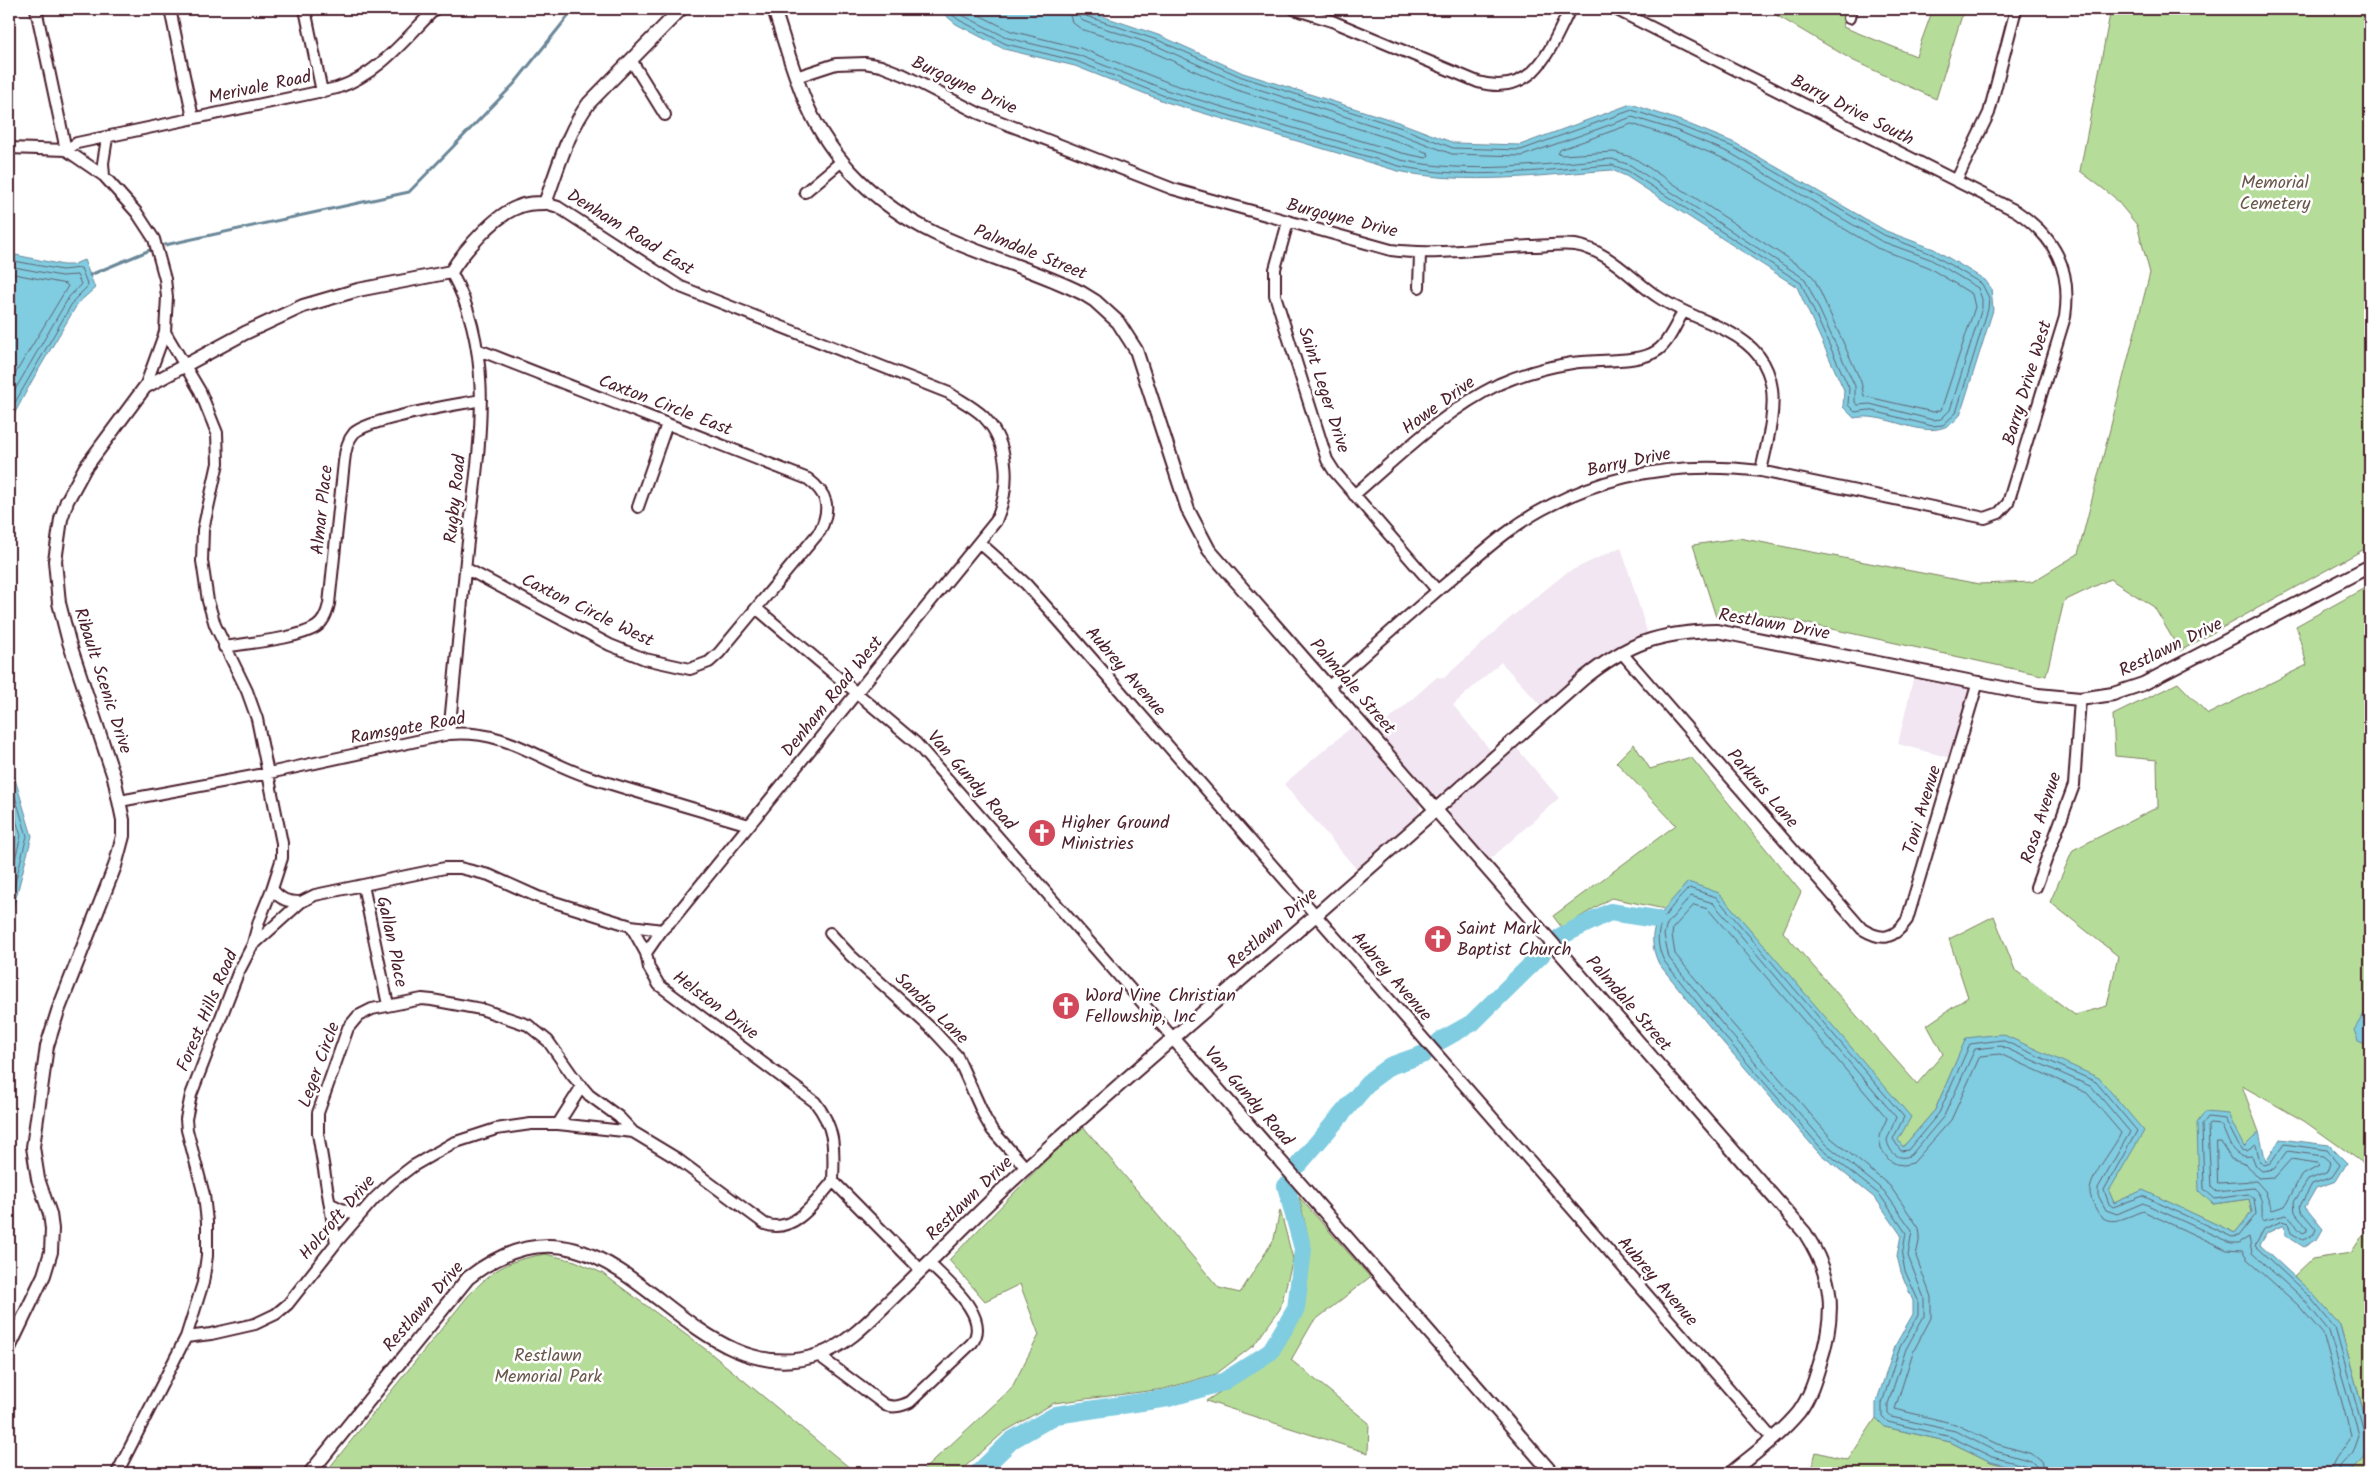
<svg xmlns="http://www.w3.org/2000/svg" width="2379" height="1482" viewBox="0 0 2379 1482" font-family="Kalam,sans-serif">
	<rect width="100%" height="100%" fill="#fff"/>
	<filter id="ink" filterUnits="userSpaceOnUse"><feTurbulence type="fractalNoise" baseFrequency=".02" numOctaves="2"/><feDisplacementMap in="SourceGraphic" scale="10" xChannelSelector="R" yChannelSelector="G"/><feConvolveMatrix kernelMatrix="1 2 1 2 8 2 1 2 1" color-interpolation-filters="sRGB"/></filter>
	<g filter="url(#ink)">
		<!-- built -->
		<path fill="#f1e6f2" d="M1621 547 1648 635 1617 647 1590 666 1543 708 1501 662 1453 705 1492 752 1442 795 1437 796 1430 794 1375 732 1437 677 1444 678 1509 619 1566 573Z
			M1914 675 1971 688 1950 758 1898 744Z
			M1354 725 1419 802 1420 810 1418 816 1358 871 1284 784Z
			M1515 746 1559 798 1487 862 1449 817 1450 805Z"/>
		<!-- green -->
		<path fill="#b5dd99" stroke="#807e62" d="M1766 9H1846L1843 27 1916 56 1933 9H1964L1936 99 1854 61Z
			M2111 9H2370V546L2180 651 2154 607 2110 579 2064 601 2046 676 1768 615 1716 617 1693 545 1739 538 1979 584 2032 582 2078 554 2150 273 2137 225 2114 197 2080 171Z
			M2370 585V1168L2304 1121 2242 1086 2259 1132 2244 1147 2213 1204 2249 1199 2252 1212 2235 1233 2143 1191 2114 1203 2109 1192 1966 1039 1935 1110 1903 1147 1688 882 1665 909 1611 898 1562 928 1553 916 1676 825 1616 762 1634 744 1650 769 1691 757 1801 892 1783 932 1917 1084 1943 1054 1927 1025 1968 997 1949 939 1994 916 2015 970 2075 1015 2107 1006 2118 956 2050 902 2073 850 2158 807 2157 760 2115 756 2113 715 2178 683 2208 714 2307 665 2296 626Z
			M1081 1124 1219 1288 1240 1293 1274 1239 1280 1210 1293 1259 1280 1309 1254 1345 1216 1374 1164 1389 1054 1403 1004 1432 958 1473H920L1011 1389 1039 1335 1020 1284 985 1301 949 1260Z
			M1299 1197 1370 1277 1313 1322 1291 1360 1369 1423 1368 1453 1206 1401 1274 1357 1303 1311 1310 1246Z
			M2370 1224V1436L2340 1325 2294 1276 2312 1259 2351 1253Z
			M545 1254 575 1261 602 1273 708 1351 856 1473H325L468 1296C495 1268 506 1261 545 1254Z
			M1876 1418 1885 1427 1950 1442 1991 1462 2034 1473H1810L1816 1452 1848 1460Z
			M2370 1438V1473H2348L2363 1458Z"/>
		<!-- water -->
		<path fill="#80cce0" stroke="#6a8798" d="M933 9H1081L1161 36 1243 73 1401 123 1454 143 1520 145 1631 104 1681 121 1735 143 1886 231 1934 249 1985 280 1991 288 1993 310 1960 415C1933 450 1891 410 1854 418L1843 407 1844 390 1797 287 1626 176 1612 170C1541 175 1468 186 1398 171L1166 102 1075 66 1004 49 956 24 944 14Z
			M11 254 63 265H72L84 260 95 288 78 303 33 379 11 420 9 429V255Z
			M9 759 32 836 9 924Z
			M1688 882 1719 893 1911 1117 1898 1140 1903 1147 1935 1110 1966 1038 2002 1034 2099 1078 2144 1131 2109 1191 2114 1203 2143 1190 2235 1233 2252 1212 2249 1199 2213 1204 2199 1191 2197 1123 2205 1112 2228 1114 2244 1147 2259 1132 2266 1162 2280 1139 2329 1145 2347 1163 2336 1181 2316 1188 2305 1207 2323 1229 2318 1238 2304 1247 2285 1235 2284 1225 2267 1233 2260 1245 2312 1293 2340 1325 2370 1436 2363 1458 2348 1473H2034L1991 1462 1950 1442 1885 1427 1876 1418V1403L1896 1344 1913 1314V1301L1901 1272 1897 1256 1901 1235 1876 1199 1818 1152 1714 1032 1659 964C1641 926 1665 909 1688 882Z
			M2370 1008V1046L2358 1041 2354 1030 2365 1012Z"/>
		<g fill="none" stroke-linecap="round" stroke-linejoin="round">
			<!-- shore -->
			<path stroke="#606473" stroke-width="1" d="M945 9 959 20 1006 44 1076 61 1167 97 1399 166C1469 181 1541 170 1612 165L1628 171 1801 283 1849 388 1848 405 1855 412 1869 410 1932 426 1943 425 1956 413 1988 309 1989 298 1982 284 1932 254 1884 235 1733 147 1680 126 1632 110 1521 150 1453 148 1399 127 1242 77 1160 41 1086 16 1082 9
				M955 9 962 15 1008 38 1078 55 1169 91 1401 160C1470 175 1542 164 1612 159L1630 165 1805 279 1855 386V402L1857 405 1870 404 1933 420 1941 419 1950 410 1982 308V299L1978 288 1930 259 1881 241 1730 153 1678 131 1632 117 1522 156 1452 154 1397 133 1239 83 1157 46 1083 21 1078 16 1076 9
				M967 9 1011 31 1080 48 1172 84 1402 153 1426 158 1429 156 1428 153 1394 140 1237 90 1155 53 1081 29 1072 22 1068 9
				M1632 124 1675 138 1727 160 1877 248 1926 266 1972 294 1975 307 1941 410 1933 412 1864 396 1861 382 1814 278 1807 271 1634 158 1614 152 1561 155 1558 154 1560 150Z
				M9 260 62 270 81 268 88 286 74 300 9 413
				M9 266 61 276 77 275 81 284 69 297 9 400
				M9 273 66 284 68 286 9 384
				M9 776 27 836 9 906
				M9 797 21 836 9 882
				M2210 1124 2221 1125C2230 1141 2230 1159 2252 1156L2256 1166 2262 1171 2274 1169 2287 1151 2323 1156 2331 1163 2328 1172 2308 1180 2294 1202 2295 1212 2307 1228V1231L2303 1233C2295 1228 2295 1219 2286 1215L2262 1221C2262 1210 2264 1196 2253 1188L2217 1192 2211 1187 2208 1127Z
				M2217 1142H2221L2231 1159 2247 1165 2258 1178 2275 1177 2291 1159 2317 1163 2319 1166 2301 1176 2285 1206 2272 1210 2265 1191 2256 1181 2218 1183Z
				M2031 1473 2027 1466 1992 1457 1951 1437 1888 1422 1882 1416V1403L1900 1347 1918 1315V1300L1905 1271 1902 1256 1906 1233 1880 1195 1821 1148 1718 1029 1664 961C1648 928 1668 911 1689 888L1716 897 1904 1117 1893 1139 1901 1151 1908 1150 1939 1113 1970 1044 2002 1040 2096 1082 2137 1131 2104 1190 2109 1204 2113 1207 2143 1196 2232 1237 2239 1236 2256 1214 2254 1199 2248 1194 2215 1199 2204 1189 2202 1125 2208 1117 2225 1119 2241 1150 2247 1151 2256 1145 2260 1162 2264 1165 2271 1163 2284 1144 2327 1150 2340 1165 2332 1177 2312 1184 2300 1206 2301 1211 2316 1229 2314 1234 2303 1240 2291 1233 2288 1223 2282 1221 2264 1229 2255 1246 2309 1296 2335 1328 2363 1429 2370 1433
				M2037 1473 2036 1466 2031 1461 1995 1451 1955 1431 1891 1417 1888 1414V1404L1906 1349 1924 1316V1298L1908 1256 1912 1230 1884 1191 1826 1144 1723 1025 1669 958 1664 935 1667 924 1691 896 1713 903 1896 1117 1887 1140C1889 1152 1899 1162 1911 1155L1944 1116 1975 1049 2001 1046 2092 1087 2130 1132 2098 1188V1195L2106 1210 2117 1214 2143 1203 2231 1243H2239L2249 1237 2252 1253 2304 1300 2329 1331 2359 1435 2353 1452 2340 1466 2339 1473
				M2044 1473 2041 1461 2032 1454 1997 1444 1955 1424 1895 1409 1913 1352 1931 1318V1297L1916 1256 1920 1236 1919 1228 1890 1186 1831 1138 1729 1020 1675 954 1672 935 1673 928 1694 905 1708 909 1887 1118 1879 1136 1881 1149 1889 1160 1896 1164 1904 1165 1913 1163 1951 1120 1980 1056 2000 1054 2087 1093 2121 1133C2114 1149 2091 1174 2090 1191 2090 1197 2093 1203 2096 1209 2107 1231 2127 1216 2143 1211L2227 1250 2242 1251 2247 1259 2299 1306 2323 1334 2351 1435C2346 1450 2332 1458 2331 1473"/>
			<!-- stream -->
			<path stroke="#6a8798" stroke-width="3" d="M165 245 409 192 514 84 574 9
				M90 275 150 250"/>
			<!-- river -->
			<path stroke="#80cce0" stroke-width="18" d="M1561 936 1610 912 1656 919
				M1440 1041 1472 1023 1542 954
				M1299 1164 1371 1080 1390 1066 1424 1054
				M978 1473 1012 1440 1056 1415 1168 1398 1223 1382 1270 1352 1296 1309 1303 1249 1286 1186"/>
			<defs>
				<path id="minor" d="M36 9 66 150 77 143 337 88C379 74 405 39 435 9
					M170 9 193 118
					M305 9 322 92
					M1294 9 1332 21 1478 82C1534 98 1550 49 1570 9
					M1849 18 1851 9
					M631 60 665 115
					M796 77 836 64 865 63 881 66 904 75 978 113 1173 189 1391 250C1437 256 1484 248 1530 246 1545 246 1560 243 1575 245 1608 250 1631 279 1658 297 1680 312 1705 319 1729 332 1790 364 1773 416 1761 471
					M9 148 66 150 104 176 137 213 154 239 165 279 167 297 165 332 200 391 217 433 218 463 203 530 202 561 208 601 215 625 247 691 257 719 282 843V858L272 889C281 900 287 902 301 902L252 946 238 973 191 1095 186 1119 187 1130 204 1195 207 1222V1256L203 1283 186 1337 117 1473
					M104 176 103 163 107 138
					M1956 181 1989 113 2016 9
					M805 192 842 161
					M545 203 558 207 681 287 949 393C961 401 974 407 984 417 1011 446 1010 488 996 521L673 919 662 930 646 953 649 968 659 985 815 1102C836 1129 834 1148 833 1181L921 1270
					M1288 222 1275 269V295L1327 460 1334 471 1437 590
					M1419 287 1420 253
					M145 387 165 332
					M1354 495C1400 455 1444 411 1499 384 1522 374 1547 367 1572 363 1595 359 1639 364 1658 350 1669 342 1676 324 1683 312
					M638 507 667 424
					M980 543 1026 584 1060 622 1772 1438
					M465 568 610 645 645 659 690 669 709 662 719 653 820 531C831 508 828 494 808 479L479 350
					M756 608 916 743 1173 1038
					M224 647C247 643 297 639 316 627 324 622 327 613 329 604L344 462C345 451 347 441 354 433 370 418 456 405 481 400
					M1621 652 1862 929C1882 941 1893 940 1907 920L1978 682
					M1329 686C1371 649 1413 611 1457 574 1486 549 1516 522 1551 505 1616 471 1688 462 1761 471L1985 518 1999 513 2008 503 2065 317C2072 269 2055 237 2016 211L1615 9
					M449 734C455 673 461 611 467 550 477 457 499 358 451 272
					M120 801 269 773 449 734C507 729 537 760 589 777 642 794 696 809 749 825
					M363 885 388 1005
					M2036 887 2074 785 2080 699
					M301 902 315 895 363 885 445 868H460L489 875 538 897 631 926 662 930
					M631 926 646 953
					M830 933 850 955 933 1030 957 1056 985 1118 992 1130 1026 1168
					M252 947 259 921 272 889
					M558 1124 582 1086
					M331 1204 350 1213H361
					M336 1243 318 1133V1113L348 1028 358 1016 372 1009 422 999 432 1000 481 1009 528 1025 548 1041 572 1075 589 1095 619 1117 633 1132
					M186 1337 211 1334 255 1324 276 1314 288 1304 336 1243 374 1199 392 1182 413 1166 453 1143 496 1129 531 1124H558L633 1132 676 1158 765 1224C794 1235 817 1200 833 1181
					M818 1355 885 1405C894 1408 901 1406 910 1402L972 1343C992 1317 946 1281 929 1263"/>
				<path id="tertiary" d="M774 9C784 40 793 72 806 103 831 160 878 206 934 233 982 256 1034 269 1082 293L1095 301 1118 322 1136 350 1188 510 1209 550 1805 1233C1834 1278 1836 1313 1820 1363 1815 1380 1810 1397 1799 1412 1780 1435 1754 1454 1731 1473
					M1173 1038 1552 1473
					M9 1348 44 1275 51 1252 52 1229 50 1214 38 1179 33 1147 47 1046 58 1011 115 866 123 836V820L114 777 69 642 59 603 55 561 61 519 67 501 85 468 145 387 245 333 303 306 358 290 451 272C463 252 495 215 518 207 526 203 536 203 545 203 558 169 567 132 589 103L681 9
					M310 1473 468 1278C616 1162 680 1400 818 1355 851 1344 876 1313 901 1290 943 1249 984 1206 1028 1166 1123 1080 1220 998 1317 914 1406 836 1494 758 1583 679 1628 643 1659 632 1717 631L2038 695 2080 699 2113 694 2143 684 2370 566"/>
			</defs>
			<!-- minor casing -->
			<use href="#minor" stroke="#4a1f2b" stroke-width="14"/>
			<!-- tertiary casing -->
			<use href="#tertiary" stroke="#4a1f2b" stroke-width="16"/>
			<!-- minor -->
			<use href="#minor" stroke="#fff" stroke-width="10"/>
			<!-- tertiary -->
			<use href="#tertiary" stroke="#fff" stroke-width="12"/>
		</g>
	</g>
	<!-- icons -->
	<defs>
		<symbol id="church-disc" viewBox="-11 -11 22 22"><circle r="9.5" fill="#d1495b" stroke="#fff"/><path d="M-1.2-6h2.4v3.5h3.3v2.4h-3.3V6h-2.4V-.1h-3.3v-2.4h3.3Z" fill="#fff"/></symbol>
	</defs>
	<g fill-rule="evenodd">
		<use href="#church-disc" x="1026" y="817" width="32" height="32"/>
		<use href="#church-disc" x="1422" y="923" width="32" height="32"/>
		<use href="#church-disc" x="1050" y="990" width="32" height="32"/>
	</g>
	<g text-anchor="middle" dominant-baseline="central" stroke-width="5" stroke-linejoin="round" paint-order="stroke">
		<!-- street labels -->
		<g font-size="18" fill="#4a1f2b" stroke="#fff">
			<text transform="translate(964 86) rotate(25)">Burgoyne Drive</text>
			<text transform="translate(260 88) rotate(-12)">Merivale Road</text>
			<text transform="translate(1852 111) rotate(27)">Barry Drive South</text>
			<text transform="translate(1342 219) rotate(14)">Burgoyne Drive</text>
			<text transform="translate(630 233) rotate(32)">Denham Road East</text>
			<text transform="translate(1030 253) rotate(22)">Palmdale Street</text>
			<text transform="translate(2028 383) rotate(-73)">Barry Drive West</text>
			<text transform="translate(1323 390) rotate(72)">Saint Leger Drive</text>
			<text transform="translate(665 406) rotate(21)">Caxton Circle East</text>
			<text transform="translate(1439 406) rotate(-36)">Howe Drive</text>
			<text transform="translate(1629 463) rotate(-12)">Barry Drive</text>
			<text transform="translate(456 499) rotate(-84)">Rugby Road</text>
			<text transform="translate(323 510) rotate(-84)">Almar Place</text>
			<text transform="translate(587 611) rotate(26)">Caxton Circle West</text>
			<text transform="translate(1774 625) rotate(10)">Restlawn Drive</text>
			<text transform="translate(2171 648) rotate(-26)">Restlawn Drive</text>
			<text transform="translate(1125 672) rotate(49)">Aubrey Avenue</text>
			<text transform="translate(102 681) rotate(72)">Ribault Scenic Drive</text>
			<text transform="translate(1352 687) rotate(49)">Palmdale Street</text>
			<text transform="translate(833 697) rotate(-51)">Denham Road West</text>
			<text transform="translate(408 729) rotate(-10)">Ramsgate Road</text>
			<text transform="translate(971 781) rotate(49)">Van Gundy Road</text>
			<text transform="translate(1762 789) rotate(49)">Parkrus Lane</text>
			<text transform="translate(1923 810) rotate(-73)">Toni Avenue</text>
			<text transform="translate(2042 818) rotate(-72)">Rosa Avenue</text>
			<text transform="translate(1273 929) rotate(-41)">Restlawn Drive</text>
			<text transform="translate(391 942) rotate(78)">Gallan Place</text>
			<text transform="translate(1391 977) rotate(49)">Aubrey Avenue</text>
			<text transform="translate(1628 1004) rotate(49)">Palmdale Street</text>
			<text transform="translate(715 1006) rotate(37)">Helston Drive</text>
			<text transform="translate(931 1009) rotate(44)">Sandra Lane</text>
			<text transform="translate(208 1011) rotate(-67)">Forest Hills Road</text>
			<text transform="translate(320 1065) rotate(-70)">Leger Circle</text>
			<text transform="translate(1248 1097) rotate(49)">Van Gundy Road</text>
			<text transform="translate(970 1199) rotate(-44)">Restlawn Drive</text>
			<text transform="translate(338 1218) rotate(-49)">Holcroft Drive</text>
			<text transform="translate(1657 1282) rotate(49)">Aubrey Avenue</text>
			<text transform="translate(424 1307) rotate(-49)">Restlawn Drive</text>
		</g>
		<!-- park labels -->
		<g font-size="18" fill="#6a584c" stroke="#fff">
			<text x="2275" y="183">Memorial<tspan x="2275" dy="21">Cemetery</tspan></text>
			<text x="548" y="1356">Restlawn<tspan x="548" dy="21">Memorial Park</tspan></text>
		</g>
		<!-- poi labels -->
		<g font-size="18" fill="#4a1f2b" stroke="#fff" text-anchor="start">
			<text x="1061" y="823">Higher Ground<tspan x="1061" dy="21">Ministries</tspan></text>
			<text x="1457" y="929">Saint Mark<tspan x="1457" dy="21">Baptist Church</tspan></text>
			<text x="1085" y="996">Word Vine Christian<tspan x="1085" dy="21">Fellowship, Inc</tspan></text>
		</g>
	</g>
	<!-- margin -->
	<rect width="2379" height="1482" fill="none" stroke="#fff" stroke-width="30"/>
	<rect x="15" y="15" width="2349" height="1452" fill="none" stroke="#4a1f2b" stroke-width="2" filter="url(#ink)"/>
</svg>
